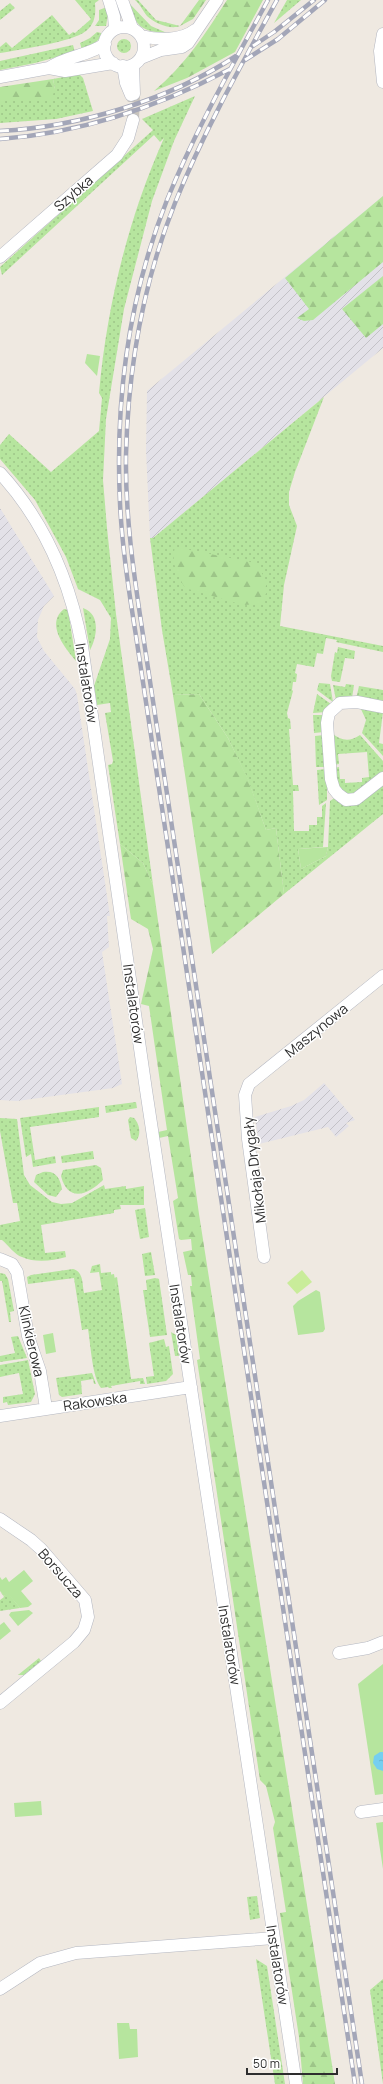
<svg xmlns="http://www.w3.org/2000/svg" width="383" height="2084" viewBox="0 0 383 2084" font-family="Manrope,sans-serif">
	<defs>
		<pattern id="industrial-furrows" width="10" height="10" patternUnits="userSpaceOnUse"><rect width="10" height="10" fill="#e3e1e8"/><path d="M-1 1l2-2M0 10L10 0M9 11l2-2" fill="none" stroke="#c3c1c7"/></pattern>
		<pattern id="grass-dots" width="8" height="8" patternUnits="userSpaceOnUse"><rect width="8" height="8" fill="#b6e59e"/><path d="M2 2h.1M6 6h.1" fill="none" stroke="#9dc588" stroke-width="1.8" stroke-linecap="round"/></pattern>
		<pattern id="forest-firs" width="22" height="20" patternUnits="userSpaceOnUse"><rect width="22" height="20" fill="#b6e59e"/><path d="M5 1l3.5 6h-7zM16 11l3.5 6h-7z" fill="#9dc588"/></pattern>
		<pattern id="water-ripples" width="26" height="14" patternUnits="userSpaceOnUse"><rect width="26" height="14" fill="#75cff0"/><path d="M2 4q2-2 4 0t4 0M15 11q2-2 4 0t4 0" fill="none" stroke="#66b2ce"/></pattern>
	</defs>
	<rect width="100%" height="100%" fill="#efe9e1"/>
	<!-- industrial -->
	<path fill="url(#industrial-furrows)" d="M383 196V348L153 538H150L146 450 147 391Z
		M0 508 54 596 44 606 38 620 37 637 44 651 75 689 77 695 110 916H107L109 947 102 952 122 1084 113 1088 17 1101 0 1100Z
		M324 1083 355 1120 346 1123 349 1126 336 1137 328 1127 259 1144 255 1117 291 1106 304 1100Z"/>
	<!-- grass -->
	<path fill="url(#grass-dots)" d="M75 0H99L95 3C96 14 95 24 86 31 73 42 18 50 0 53V47L6 42 12 48 52 15 69 35 73 32 75 33 91 19Z
		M135 0H138L156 20 180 26C170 30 154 23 147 16 143 11 140 4 135 0Z
		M287 0H301L274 23Z
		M128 2 151 26 167 33C142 32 135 26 128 2Z
		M10 3 15 8 0 20V11Z
		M107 7 108 14 106 26H95L99 20V10Z
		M97 32 101 33C102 41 89 46 82 50L80 43 90 38Z
		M117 46a7 7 0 1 1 14 0a7 7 0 1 1-14 0Z
		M73 45 75 52 35 63 0 70V61Z
		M79 74 83 78 93 111 56 119 0 123V101L55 89 53 79Z
		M195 96 174 141 152 201 124 309 106 419 103 480 107 528 116 614 153 885 143 863 120 844 108 765 112 764 113 761 105 713 111 712 110 703 97 705 94 686 110 639 111 618 100 600 78 589 66 557 35 500 0 459V445L9 434 51 472 99 431 102 398 99 393C107 305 128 219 164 138L160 142 154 135 2 275 0 267 153 130 142 119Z
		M324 397 295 472 289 492V505L297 526 284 585 280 626 383 646V652L336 642 337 640 326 638 323 654 317 653 314 667 297 664 295 673 297 674 296 682H293L292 690 293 691 287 713 288 718 290 719 291 729H289L293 785H298L299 791H293L294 831H309V825H317V817H322V806L326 803 323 847 298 849 301 869 326 856 328 847 330 801 336 797 340 801 383 783V814L284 894 276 828 266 830 248 780 228 738 199 694 173 695 162 630 150 538H153Z
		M83 608C101 614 97 637 90 650Z
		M64 609 68 610 76 661C65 648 45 624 64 609Z
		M338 647 355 651 354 659 345 658 340 682 332 681 331 676 335 652 337 653Z
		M319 683 330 684 333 702 317 690Z
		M346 684 354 685 352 698 336 700 333 685 345 687Z
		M359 686 383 690V704L356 699Z
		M317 694 331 704 326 712 313 713Z
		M360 707 383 712 379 743 383 744V756L362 733 366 720Z
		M313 715H324V732L314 733Z
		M332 733C341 741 350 742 360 735L383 761V773L351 797 340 790 334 768 339 767 340 779H345V783L362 782V778L369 777 367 752 338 754 339 764 334 765Z
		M324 735 326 767H316L315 736Z
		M327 769V800L319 805 317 770Z
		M136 1102 137 1108 106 1113 105 1106Z
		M99 1107V1117L30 1127 35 1160 55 1156 56 1163 33 1167 31 1154 26 1157 20 1118Z
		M130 1117 134 1118C139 1123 142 1134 136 1141L131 1138 128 1120Z
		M0 1118 17 1119 24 1175 30 1185 52 1202 61 1204 72 1203 104 1185 105 1189 126 1186V1189L144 1186V1205H120L121 1209 114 1210V1213L41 1225 45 1253 65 1251 66 1257C52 1261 35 1263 22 1257 15 1255 8 1245 2 1240H0V1225L20 1221 17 1203H13L0 1131Z
		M93 1151 94 1159 62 1163 61 1156Z
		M96 1165 101 1168 103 1180C88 1195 68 1203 61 1176L63 1170Z
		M43 1172C56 1170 60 1178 62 1189L56 1197 48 1195 34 1182 36 1175Z
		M145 1208 149 1237 140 1239 135 1210Z
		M151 1252 155 1275 145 1276 142 1254Z
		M100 1264 101 1273 111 1272V1275L104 1276 116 1287 114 1278 117 1277 131 1379 143 1378 145 1384H140V1381L111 1386 112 1388H109L108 1387 101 1388C92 1376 91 1347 88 1329L82 1330 74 1278 28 1284 27 1277 31 1275 73 1269C84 1272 82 1284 84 1293L102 1290 99 1272 90 1273 92 1266Z
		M0 1273 5 1274 8 1279 14 1311 10 1312 11 1322H9L2 1281H0Z
		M155 1278 159 1279 167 1335 150 1337 143 1290H147L146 1280Z
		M171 1332 176 1335 179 1356H175Z
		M18 1336 27 1358 0 1362V1356L15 1353 11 1337Z
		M164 1339 166 1347 169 1346 173 1374 166 1381 147 1384 146 1377 154 1376 149 1343Z
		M28 1360 35 1394 31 1402 8 1405 7 1402 3 1403V1397L23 1394 19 1373 0 1377V1365Z
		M92 1373 96 1384H94L93 1379 81 1381 82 1394 62 1397 59 1395 56 1378Z
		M0 1591 4 1596 8 1593 20 1608 0 1611V1600L4 1597Z
		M39 1658 41 1661 24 1675H18Z
		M257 1896 260 1918 250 1920 247 1897Z
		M256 1959 267 1966 285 2084H275Z
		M383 1979V2084L370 1990Z"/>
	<!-- forest -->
	<path fill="url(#forest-firs)" d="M199 0H206L193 19 180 26Z
		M227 0H263L235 52 187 78 154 91C185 65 206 33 227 0Z
		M53 79 55 89 51 100 0 101V87Z
		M383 196V262L313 320 304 321 297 318 309 309 285 278Z
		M383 276V324L366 338 342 309Z
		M175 547 255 563 263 575 268 590 260 604 243 605 185 588C177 574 171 563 175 547Z
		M199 694 228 738 248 779 266 830 276 828 284 894 212 954 173 695Z
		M120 844 143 863 153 885 199 1214 335 2084H303L299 2037 280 1913 286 1912 273 1828 275 1822 266 1786 260 1780 197 1360 200 1359 190 1286H192L191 1275H188L183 1252 192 1250 191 1239 181 1240 179 1239 173 1201 178 1198 168 1136 159 1138 158 1132 167 1130 149 1006 141 1004 153 949 148 929 131 919Z"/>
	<!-- park -->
	<path fill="#b6e59e" d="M87 354 100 356 97 376 85 363Z
		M328 847 326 856 301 869 298 849Z
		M114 1274 116 1287 106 1289 104 1276Z
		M316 1290 320 1292 325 1329 323 1332 298 1335 293 1306 298 1301Z
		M53 1333 56 1352 46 1354 43 1335Z
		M24 1570 33 1581 21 1591 32 1604 28 1607 20 1608 8 1594 4 1596 0 1591V1577L2 1580 6 1577 9 1582Z
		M29 1610 33 1613 18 1626 9 1615 11 1612Z
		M4 1622 11 1631 0 1640V1625Z
		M383 1664V1794L375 1795 358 1684Z
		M41 1801 42 1815 15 1817 14 1803Z
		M383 1822V1869L376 1823Z
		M117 2023H129L130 2029H137L138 2057 119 2059Z"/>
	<!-- pitch -->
	<path fill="#c9ec9a" d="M302 1270 312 1282 297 1294 287 1283Z"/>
	<!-- water -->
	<path fill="url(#water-ripples)" d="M380 1752H383V1771L377 1769 373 1763 374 1756Z"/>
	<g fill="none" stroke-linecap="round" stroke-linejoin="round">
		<!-- minor-tunnel -->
		<path stroke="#c8c4bd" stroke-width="12" stroke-dasharray="12 6" stroke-linecap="butt" d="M133 120 134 94"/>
		<defs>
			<path id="minor" d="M109 0 114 16 115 29
				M122 0 132 28
				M104 47a20 20 0 1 1 40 0a20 20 0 1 1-40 0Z
				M383 34 380 51 383 82
				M141 36C158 40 181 41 195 30
				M141 58 161 50 182 47 188 43 217 0
				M133 65 134 94
				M123 66 126 83 131 95
				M49 68C66 56 88 56 105 44
				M0 77 49 68 65 71 113 63
				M0 257 117 155 128 138 133 120
				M0 473C45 522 70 581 82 646L146 1090 296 2084
				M383 707 357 702 340 703 329 713 327 723 331 779 334 789 338 794 346 800 356 799 383 778
				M264 1257 248 1139 245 1095 249 1084 383 976
				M0 1259 12 1264 17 1272 28 1336 40 1371 46 1408
				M0 1416 191 1387
				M0 1519 31 1540 41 1549 85 1600 88 1617 84 1630 74 1642 0 1703
				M339 1653 368 1648 383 1642
				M361 1812 383 1809
				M0 1989 40 1963 76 1953 274 1938"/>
		</defs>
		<!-- minor casing -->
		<use href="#minor" stroke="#b4b7c1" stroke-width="13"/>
		<!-- minor -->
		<use href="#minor" stroke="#fff" stroke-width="12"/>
		<defs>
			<path id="rail" d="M268 0C232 66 195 131 167 200 129 296 115 400 120 503 122 547 129 592 136 636L355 2084
				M277 0C240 67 203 133 175 203 143 283 128 370 126 455 125 515 134 576 143 635L362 2084
				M253 46 274 32 314 0
				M245 60 278 39 325 0
				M0 131C79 127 169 100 236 56
				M0 139C82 133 158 107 230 69"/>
		</defs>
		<!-- rail casing -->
		<use href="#rail" stroke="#a3a6b8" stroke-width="4.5"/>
		<!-- rail -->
		<use href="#rail" stroke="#fff" stroke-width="3" stroke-dasharray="9" stroke-linecap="butt"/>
	</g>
	<g text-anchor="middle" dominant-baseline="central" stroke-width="3" stroke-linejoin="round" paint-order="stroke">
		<!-- street labels -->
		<g font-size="14" fill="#2e2e2e" stroke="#fff">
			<text transform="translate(73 193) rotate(-41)">Szybka</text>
			<text transform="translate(87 683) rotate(81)">Instalatorów</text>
			<text transform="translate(134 1004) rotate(82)">Instalatorów</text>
			<text transform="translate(316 1030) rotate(-39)">Maszynowa</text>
			<text transform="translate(254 1170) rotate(-97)">Mikołaja Drygały</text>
			<text transform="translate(181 1324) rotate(81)">Instalatorów</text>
			<text transform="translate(32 1341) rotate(77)">Klinkierowa</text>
			<text transform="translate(95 1401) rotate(-8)">Rakowska</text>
			<text transform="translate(61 1573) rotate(49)">Borsucza</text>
			<text transform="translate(230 1645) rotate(81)">Instalatorów</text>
			<text transform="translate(278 1965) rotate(81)">Instalatorów</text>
		</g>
	</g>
	<!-- scale -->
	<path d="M247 2068v6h90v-6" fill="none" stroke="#2e2e2e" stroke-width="2"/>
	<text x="253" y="2068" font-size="12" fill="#2e2e2e" stroke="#ffffff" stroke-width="3" paint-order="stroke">50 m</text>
</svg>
